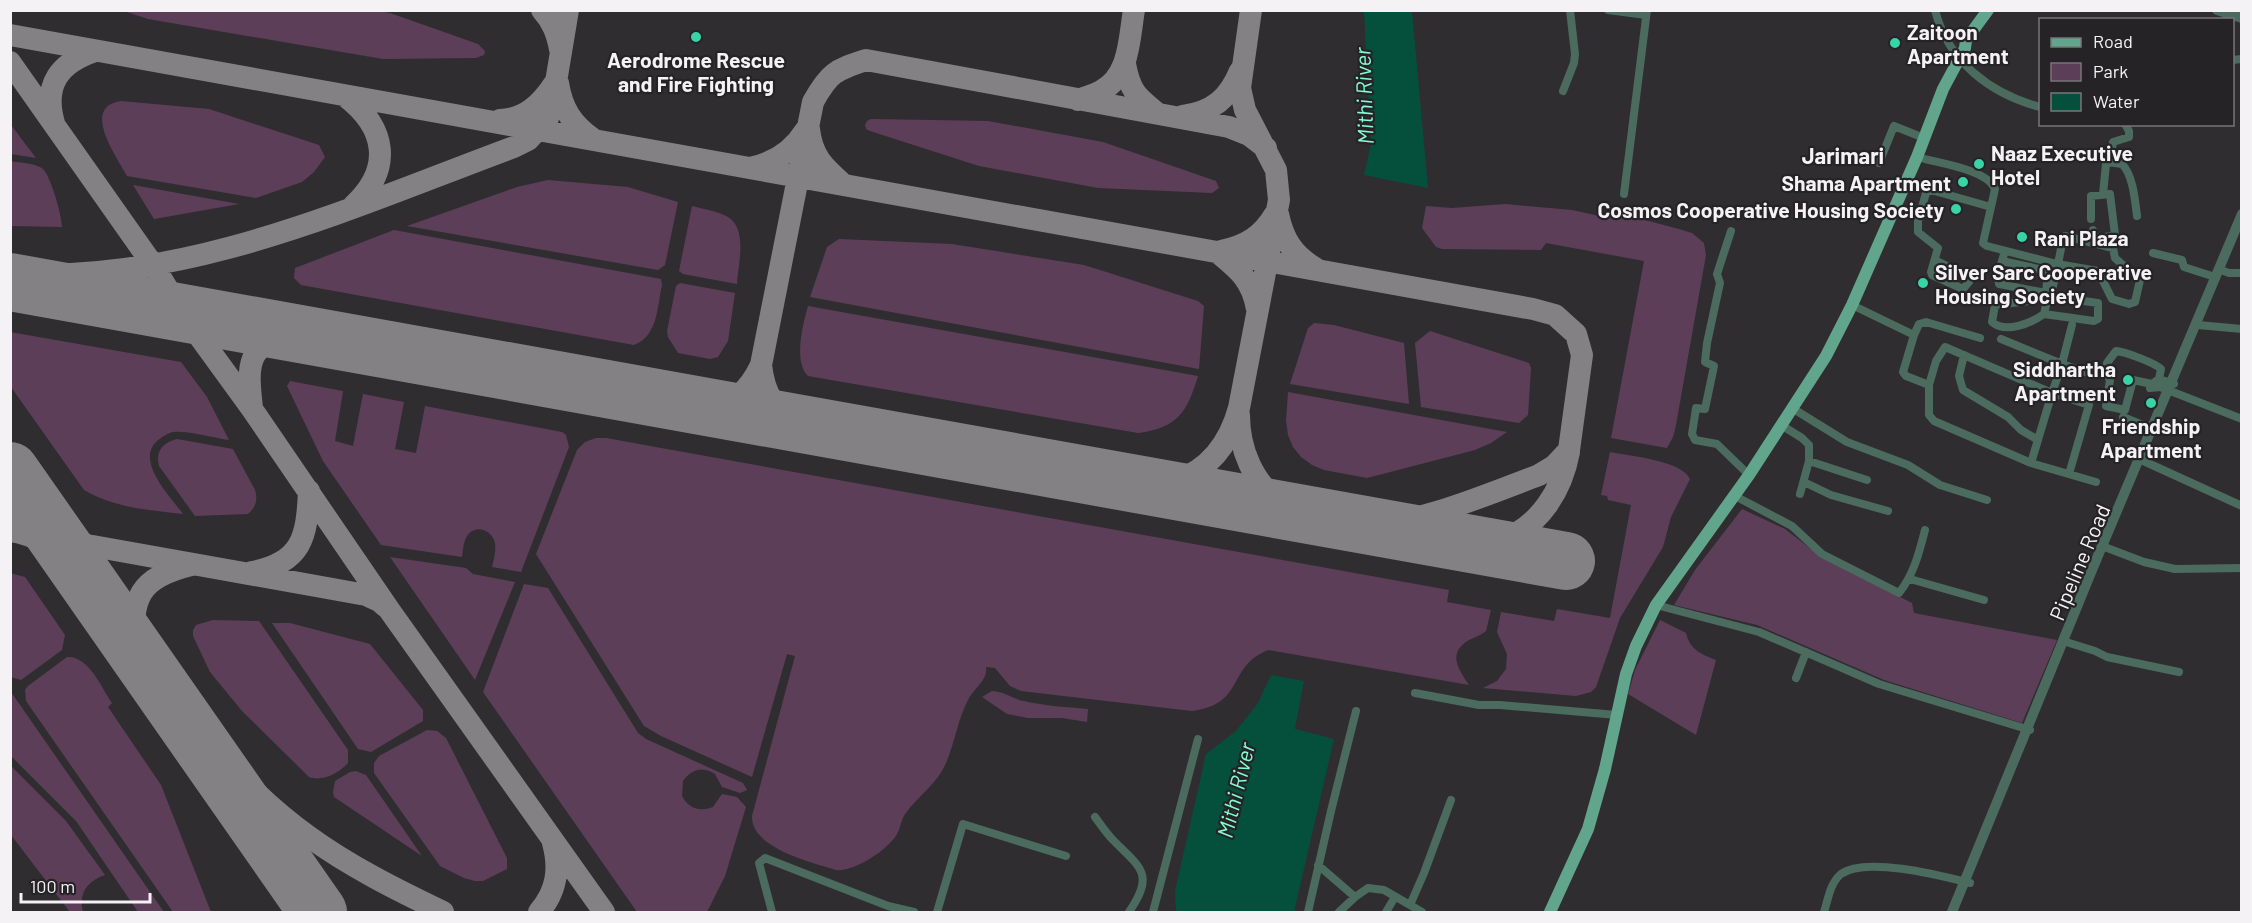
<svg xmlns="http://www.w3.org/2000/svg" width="2252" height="923" viewBox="0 0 2252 923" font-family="Barlow,sans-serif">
	<rect width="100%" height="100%" fill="#302d30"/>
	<!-- green -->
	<path fill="#5d3e58" d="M124 11H378L390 13 478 44 485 51 484 55 476 58 383 59 148 19Z
		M121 101 209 109 319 145 325 157 314 172 302 182 256 198 127 176C117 157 80 107 121 101Z
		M871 119 988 121 1103 142 1216 181 1219 188 1212 193 1098 188 979 166 870 131 866 129 865 125 867 121Z
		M11 125 36 158 11 154Z
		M11 161C19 163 36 163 43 169 51 177 62 216 62 227L11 226Z
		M548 180 628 187 678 202 665 265 658 270 407 226 517 187Z
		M133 185 239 204 154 219Z
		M1505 204 1572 210 1599 216 1618 213 1679 229 1692 233 1704 243 1706 255 1676 425 1673 437 1667 448 1611 438 1644 261 1546 243 1541 250 1442 249 1436 247 1422 228 1426 206 1452 208Z
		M692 206C703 209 718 211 728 217 748 229 738 265 737 284L683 274 679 271Z
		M394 230 661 279 662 285C657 307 658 336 634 345L301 285 294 278 295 268Z
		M839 239 952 244 1084 265 1198 301 1204 306 1199 369 810 297 827 247Z
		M680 283 735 293 728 341 718 357 710 359 678 353 668 337 667 331 676 286Z
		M808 306 1198 376C1187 412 1178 428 1138 433L808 376C793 361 803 324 808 306Z
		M1314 323 1334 325 1404 343 1409 404 1290 384 1308 328Z
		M1430 331 1529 363 1531 368 1528 415 1519 423 1421 407 1415 343Z
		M10 332 181 362 207 397 229 440C216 438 185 430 173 432 167 433 161 438 157 441 135 461 170 496 183 514 148 510 115 508 84 490L11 387Z
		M290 381 343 391 335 441 353 446 363 394 404 402 395 449 416 453 425 406 562 432 566 435 569 447 521 572 492 567C494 559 496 551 495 543 491 528 473 524 466 538 463 544 463 551 462 557L381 545 323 461 287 386Z
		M1288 392 1507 432 1491 443 1475 450 1367 478 1324 470 1312 465 1301 457 1293 447 1288 435 1286 421Z
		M596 438H606L1449 590 1447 602 1491 610 1486 631C1481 635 1475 637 1469 640 1447 653 1458 669 1469 685L1268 650C1226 667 1246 704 1192 711L1021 691 1010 686 995 668 986 667C988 680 975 687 969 698 958 718 955 742 946 763 937 784 919 795 906 813 901 819 901 827 897 834 888 850 854 872 836 870 810 862 751 848 752 816L795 656 787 654 752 777 661 736 644 726 536 554 577 450 585 442Z
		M177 439 233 449 255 490C258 500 256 507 248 514L195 516 159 466C155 452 163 442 177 439Z
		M1610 452C1629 456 1681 460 1690 479L1671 517 1663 547 1620 618 1596 687 1591 692 1576 696 1483 688 1497 681 1506 669 1507 654 1497 632 1501 612 1554 621 1557 609 1610 618 1631 505 1608 500 1607 496 1601 495Z
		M1742 509 1785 529 1824 559 1912 603 1914 613 2057 640 2022 723 1884 680 1757 625 1674 605 1695 570Z
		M390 557 466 568 473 574 515 582 475 680Z
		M10 573 25 577 65 635 62 650 21 680 11 677Z
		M524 584 548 588 638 733 646 739 743 783 747 790 740 793 722 787 715 774C702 766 692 769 683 781L682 796C689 809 700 812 713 807L722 794 737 797 746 807 725 876 707 912H637L483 692Z
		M213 620 259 621 348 750V763C339 773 322 782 309 777L242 711 210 672 193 636V630L196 625Z
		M1660 620 1686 633C1690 650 1701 654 1716 660L1696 735 1628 694 1635 670Z
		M272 623H290L370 644 423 710V721L371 752 358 749Z
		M67 657C89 656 101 687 112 703L108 707 161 785 211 912H173L26 701 25 690 28 686Z
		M992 691C1003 691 1013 699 1024 701 1045 706 1067 707 1088 709L1087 722 1062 718H1028L1007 714 982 697Z
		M11 692 164 912H138L76 821 11 756Z
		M427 730 437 731 446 738 507 858V869L483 881H475L464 878 440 866 374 773V763L379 756Z
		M10 765 66 821 105 875C87 881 78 894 83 912H70L11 835Z
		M356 771 366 775 422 856 334 797 333 792 335 781 350 772Z"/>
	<!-- water -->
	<path fill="#04503c" d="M1364 11H1412L1428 188 1364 175 1371 144Z
		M1271 675 1304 681 1295 729 1334 739 1294 912H1176L1175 891 1206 754 1236 731 1258 703Z"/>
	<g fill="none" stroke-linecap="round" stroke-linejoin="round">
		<!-- taxiway -->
		<path stroke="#848184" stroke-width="22" d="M542 10C553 22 557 34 560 49
			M10 35 1533 309 1555 315 1576 334 1582 355 1569 450 1554 466 1539 475C1483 496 1428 520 1369 526
			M10 62 153 265 183 314 252 409 390 611 604 912
			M1125 64C1130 91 1136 96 1157 113
			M558 83C562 109 572 124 593 139
			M345 96C387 128 393 169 353 206
			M1078 100C1085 97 1094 95 1101 91 1130 76 1129 39 1134 10
			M1183 116C1213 112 1229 98 1240 71
			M500 120C525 119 541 104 554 84
			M54 123C43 85 59 63 95 51
			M809 129C812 157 824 167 843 184
			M750 168C774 163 792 152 805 131
			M1278 214C1283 239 1293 255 1315 268
			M1221 251C1246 246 1262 236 1275 214
			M1217 252C1239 270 1252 280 1257 309
			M10 274C187 284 352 207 514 147L528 140 548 118 553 100 568 10
			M761 365C765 398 774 407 802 424
			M704 407C735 402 747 394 761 365L813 102C829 73 835 70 866 60L1229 127 1249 135 1266 148
			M252 408C247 364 246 344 294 333
			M1239 415C1239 448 1253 484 1281 502 1289 507 1298 511 1307 515
			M10 479C15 490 16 502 10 513
			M1138 485C1150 483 1165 484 1176 481 1211 469 1230 441 1239 408L1279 200 1276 170 1245 110 1240 88 1251 10
			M38 511 59 532 87 545 366 595 379 601 386 607
			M10 531C36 535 55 548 75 564
			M1474 545C1483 543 1493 543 1502 540 1540 526 1562 490 1569 452
			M252 572C302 563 307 537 309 491
			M135 649C131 598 138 578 191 565
			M182 717C222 758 261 803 308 836 349 866 397 890 443 912
			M539 912C557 891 560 869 553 843"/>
		<!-- runway -->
		<path stroke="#848184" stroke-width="58" d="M10 282 1566 561
			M10 471 318 912"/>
		<!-- minor -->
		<path stroke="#4a6b5e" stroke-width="8" d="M1608 10 1646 15
			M1935 10C1948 62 1991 94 2040 107
			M2232 60 2242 59
			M1563 91 1574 63 1575 54 1570 10
			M1917 157C1937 163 1987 169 1995 189L1983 243 1987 246 2057 264 2098 271 2112 299 2129 304 2135 302 2140 280 2115 258 2113 248 2065 236 2063 238C2060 254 2057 271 2053 286 2050 297 2046 301 2044 314 2031 323 2006 334 1992 322L1995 305 2047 299
			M2110 162 2113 142 2129 137V131L2125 124
			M1879 163 1894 126 1924 138
			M1624 194 1647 10
			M2103 194 2106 164 2108 162 2122 164C2133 175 2135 200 2137 216
			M2091 219V196L2110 194 2115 235 2096 239 2093 230
			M1731 231 1717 274 1720 283 1707 343 1705 362 1714 366 1705 409 1696 408 1692 434 1695 440 1717 444 1749 475
			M2153 253 2182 260 2184 267 2215 277
			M1935 260 1969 277V282L1963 289 1932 275 1931 272 1938 248 1918 232V221L1926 193 1931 190 1991 207
			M2002 261 2048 271 2046 293 1999 284C1997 274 2002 261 2005 251
			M2218 269 2229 273H2242
			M1852 305 1914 335 1903 372 1906 376 1929 385V415L1934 421 2031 463 2096 482
			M2044 314 2094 321 2098 319V303L2048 296
			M2072 325 2062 364 2094 375
			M2198 325 2242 329
			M1914 335 1919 324 1926 322 1980 338
			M2001 339 2062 364 2052 393 2089 405 2069 474
			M1964 355 1959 376 1963 390 2008 417 2021 430 2038 440
			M2159 379 2161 369C2155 363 2126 352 2116 351L2107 363 2105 371 2110 380 2106 406 2125 410 2133 380 2152 384 2159 379 2174 384
			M1929 385 1936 361 1945 347 2052 393 2031 463
			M2150 388 2160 387 2242 419
			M1792 408 1847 442 1908 465 1940 485 1987 500
			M2123 417 2155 430
			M1781 425 1802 438 1809 445V461L1800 494
			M2139 459 2242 506
			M1809 461 1867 480
			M1804 482 1831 495 1888 511
			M1735 496 1792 526 1822 554 1899 593C1914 574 1919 553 1925 530
			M2102 546 2144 562 2175 569 2242 568
			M1910 579 1984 600
			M1656 605 1759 632 1879 684 2030 730
			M2063 641 2095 651 2107 657 2179 672
			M1796 678 1806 652
			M1415 693 1479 705H1500L1617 715
			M1095 817C1101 825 1106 833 1113 840 1141 868 1155 874 1129 912
			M1318 865 1355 897
			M1410 905 1424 873 1451 800
			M772 912 759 863 765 858 888 906 914 912
			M937 912 963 824 1066 856
			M1153 912 1198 739
			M1308 912 1331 811 1356 711
			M1339 912 1355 897 1368 888 1384 890 1422 912
			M1386 912 1395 897
			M1824 912C1828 900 1830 883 1841 874 1865 856 1942 876 1970 883"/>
		<!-- tertiary -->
		<path stroke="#4a6b5e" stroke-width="10" d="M2217 10 2242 18
			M1952 912 2092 570 2242 214"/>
		<!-- primary -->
		<path stroke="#61a68c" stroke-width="12" d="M1550 912 1588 829 1605 769 1626 674 1636 646 1656 605 1749 475 1826 356 1852 305 1917 157 1943 89 1965 48 1966 40 1988 10"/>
	</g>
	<!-- markers -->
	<g fill="#38d4a6" stroke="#262326" stroke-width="2">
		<circle cx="696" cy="37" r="6"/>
		<circle cx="1895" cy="43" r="6"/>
		<circle cx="1979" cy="164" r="6"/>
		<circle cx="1963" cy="182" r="6"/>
		<circle cx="1956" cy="209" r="6"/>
		<circle cx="2022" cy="237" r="6"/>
		<circle cx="1923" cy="283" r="6"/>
		<circle cx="2128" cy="380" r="6"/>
		<circle cx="2151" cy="403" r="6"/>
	</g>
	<g text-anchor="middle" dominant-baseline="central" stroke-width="4.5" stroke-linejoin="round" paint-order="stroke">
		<!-- poi labels -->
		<g font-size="21" font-weight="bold" fill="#f4f2f4" stroke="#262326" text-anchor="start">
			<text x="1907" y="31">Zaitoon<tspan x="1907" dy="24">Apartment</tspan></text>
			<text x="696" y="59" text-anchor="middle">Aerodrome Rescue<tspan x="696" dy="24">and Fire Fighting</tspan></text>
			<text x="1991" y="152">Naaz Executive<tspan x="1991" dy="24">Hotel</tspan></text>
			<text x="1951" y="182" text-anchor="end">Shama Apartment</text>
			<text x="1944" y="209" text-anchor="end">Cosmos Cooperative Housing Society</text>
			<text x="2034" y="237">Rani Plaza</text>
			<text x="1935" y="271">Silver Sarc Cooperative<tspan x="1935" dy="24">Housing Society</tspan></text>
			<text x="2116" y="368" text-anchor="end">Siddhartha<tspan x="2116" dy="24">Apartment</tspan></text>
			<text x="2151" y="425" text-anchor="middle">Friendship<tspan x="2151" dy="24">Apartment</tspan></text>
		</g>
		<!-- street labels -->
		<g font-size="21" fill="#f4f2f4" stroke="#262326">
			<text transform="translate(2079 562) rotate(-67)">Pipeline Road</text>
		</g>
		<!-- water labels -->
		<g font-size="22" font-style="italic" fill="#84fcd2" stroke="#262326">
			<text transform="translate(1363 96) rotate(-92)">Mithi River</text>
			<text transform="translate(1235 790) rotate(-76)">Mithi River</text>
		</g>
		<!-- neighbourhood labels -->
		<g font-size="22" font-weight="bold" fill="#f4f2f4" stroke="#262326">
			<text x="1843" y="155">Jarimari</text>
		</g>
	</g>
	<!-- border -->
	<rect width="2252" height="923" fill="none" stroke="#f4f2f4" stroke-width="24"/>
	<!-- legend -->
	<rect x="2039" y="18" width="195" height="108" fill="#262326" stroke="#787678" stroke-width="1.5"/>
	<rect x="2051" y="38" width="30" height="9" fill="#61a68c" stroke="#787678" stroke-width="1.5"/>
	<text x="2093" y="48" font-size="18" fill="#f4f2f4">Road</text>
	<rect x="2051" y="63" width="30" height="18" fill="#5d3e58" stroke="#787678" stroke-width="1.5"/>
	<text x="2093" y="78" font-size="18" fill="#f4f2f4">Park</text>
	<rect x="2051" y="93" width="30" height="18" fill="#04503c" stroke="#787678" stroke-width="1.5"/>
	<text x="2093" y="108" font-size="18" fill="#f4f2f4">Water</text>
	<!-- scale -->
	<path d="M21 893v9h129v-9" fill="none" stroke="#f4f2f4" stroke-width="3"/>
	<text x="30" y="893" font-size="18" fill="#f4f2f4" stroke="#262326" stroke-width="4.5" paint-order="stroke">100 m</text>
</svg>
